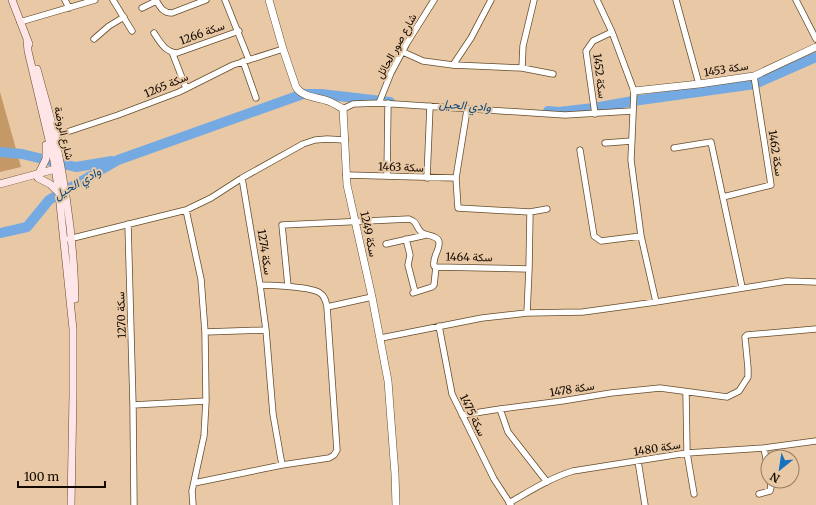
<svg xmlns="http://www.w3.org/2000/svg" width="816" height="505" viewBox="0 0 816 505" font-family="Merriweather,Vazirmatn,serif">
	<rect width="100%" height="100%" fill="#e8c8a5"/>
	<!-- green -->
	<path fill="#c59966" d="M0 92 21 167 0 172Z"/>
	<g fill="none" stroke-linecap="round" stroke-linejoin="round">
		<!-- river -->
		<path stroke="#74aae1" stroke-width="10" d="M548 111 559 112 594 108 633 101 755 84 816 57
			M0 152 22 154 76 167 112 161
			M0 233 27 227 49 200 118 160 303 94H321L390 102"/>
		<defs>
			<path id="minor" d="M65 0 69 8
				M113 0 132 31
				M156 0C160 7 163 13 172 13L206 0
				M225 0 249 60
				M597 0 612 32 634 91 631 160 641 236 656 302
				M676 0 699 84
				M796 0 816 39
				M142 8 156 1
				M20 22 95 0
				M154 33C160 42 165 52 177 53L239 31
				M94 39 109 26 124 17
				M172 52 186 88
				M403 52 423 61 453 65 522 68 553 74
				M243 61 256 98
				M453 65 471 38 491 0
				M522 68 523 46 534 0
				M379 103 391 73 407 43 434 0
				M343 109 353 104 379 103 565 115 632 111
				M467 110 456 178 458 208 530 212 547 209
				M595 114 586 51 593 41 612 32
				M55 136 118 115 179 92 233 65 283 49
				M605 143 632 141
				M674 148 711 142 742 287
				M580 150 594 236 601 241 641 236
				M346 175 456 178
				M387 176 388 103
				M242 178 260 285 266 330 273 414 282 465
				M427 178 430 106
				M723 197 771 185 754 76
				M186 210 201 279 205 332 206 401 204 436 192 491 193 505
				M128 224 133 405 134 505
				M69 239 186 210 211 198 242 178 303 144 315 140 327 139 345 140
				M406 239 410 255 408 265 415 292
				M386 244 426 235
				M436 267 529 269
				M288 286 282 225 409 219C418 222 415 226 421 232 425 236 438 235 439 242 440 250 432 257 434 266L436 267
				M413 293 432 287 434 285 436 267
				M327 307 372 297
				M527 313 529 269 530 212
				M439 326 452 394 494 479 511 505
				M205 332 266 330
				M381 338 482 318 527 313 583 312 656 302 787 281 816 282
				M686 392 687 453 694 494
				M133 405 206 401
				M500 409 508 432 547 482
				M462 415 500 409 562 401 611 393 660 388 727 397 739 391 748 377V368L745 337 747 335 816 329
				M764 448 768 469
				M638 461 645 505
				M194 483 282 465 329 458 334 455 337 450 327 307C326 302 325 296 320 293 312 287 272 285 260 285
				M759 494 770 491 771 487 770 481
				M509 503C530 491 550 478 573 471L687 453 764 448 816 441"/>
			<path id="tertiary" d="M269 0 283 49 296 87C303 98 318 97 328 101 334 103 338 106 343 109L347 185 372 297 388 381 395 474 396 505
				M634 91 699 84 754 76 816 47"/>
			<path id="secondary" d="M12 0 29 44
				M27 40 28 51 54 161 59 194 73 329V395L71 505
				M37 69C43 92 50 114 55 137 66 188 74 246 75 299
				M39 173 46 159V145
				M38 178 50 184 59 193
				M0 184 59 168"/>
		</defs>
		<!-- minor casing -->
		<use href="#minor" stroke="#664c2b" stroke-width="7"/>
		<!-- tertiary casing -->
		<use href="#tertiary" stroke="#664c2b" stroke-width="8"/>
		<!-- secondary casing -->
		<use href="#secondary" stroke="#664c2b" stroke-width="8"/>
		<!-- minor -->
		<use href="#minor" stroke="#fff" stroke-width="5.5"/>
		<!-- tertiary -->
		<use href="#tertiary" stroke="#fff" stroke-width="7"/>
		<!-- secondary -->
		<use href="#secondary" stroke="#fee5e8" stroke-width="7"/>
	</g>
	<g text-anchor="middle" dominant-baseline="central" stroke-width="4" stroke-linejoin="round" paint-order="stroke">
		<!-- street labels -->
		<g font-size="11" fill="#130901" stroke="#e8c8a5">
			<text transform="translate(202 33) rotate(-20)">سكة 1266</text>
			<text transform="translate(396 46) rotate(-61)">شارع صور الحائل</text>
			<text transform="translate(726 69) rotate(-9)">سكة 1453</text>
			<text transform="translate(600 76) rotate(83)">سكة 1452</text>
			<text transform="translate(166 85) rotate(-23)">سكة 1265</text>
			<text transform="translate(64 133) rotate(77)">شارع الروضة</text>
			<text transform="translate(776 153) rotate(81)">سكة 1462</text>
			<text transform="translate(401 167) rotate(2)">سكة 1463</text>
			<text transform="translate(369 234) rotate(78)">سكة 1249</text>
			<text transform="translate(265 252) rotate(81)">سكة 1274</text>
			<text transform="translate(469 257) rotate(1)">سكة 1464</text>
			<text transform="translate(121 315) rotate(-92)">سكة 1270</text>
			<text transform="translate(572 389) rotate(-9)">سكة 1478</text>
			<text transform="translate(473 415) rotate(64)">سكة 1475</text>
			<text transform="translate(657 448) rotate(-9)">سكة 1480</text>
		</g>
		<!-- water labels -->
		<g font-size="12" font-style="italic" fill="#0b477a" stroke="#e8c8a5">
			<text transform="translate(465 105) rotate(4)">وادي الحيل</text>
			<text transform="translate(77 183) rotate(-30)">وادي الحيل</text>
		</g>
	</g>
	<!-- north arrow -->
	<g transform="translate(780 469) rotate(210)"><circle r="19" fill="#e8c8a5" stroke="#937c63"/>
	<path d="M0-3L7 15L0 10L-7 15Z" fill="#1772bf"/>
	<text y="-6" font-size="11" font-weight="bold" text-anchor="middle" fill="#130901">N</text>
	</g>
	<!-- scale -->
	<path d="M18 481v6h87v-6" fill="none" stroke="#130901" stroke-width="2"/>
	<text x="24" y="481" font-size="12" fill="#130901" stroke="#e8c8a5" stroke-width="3" paint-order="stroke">100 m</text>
</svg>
